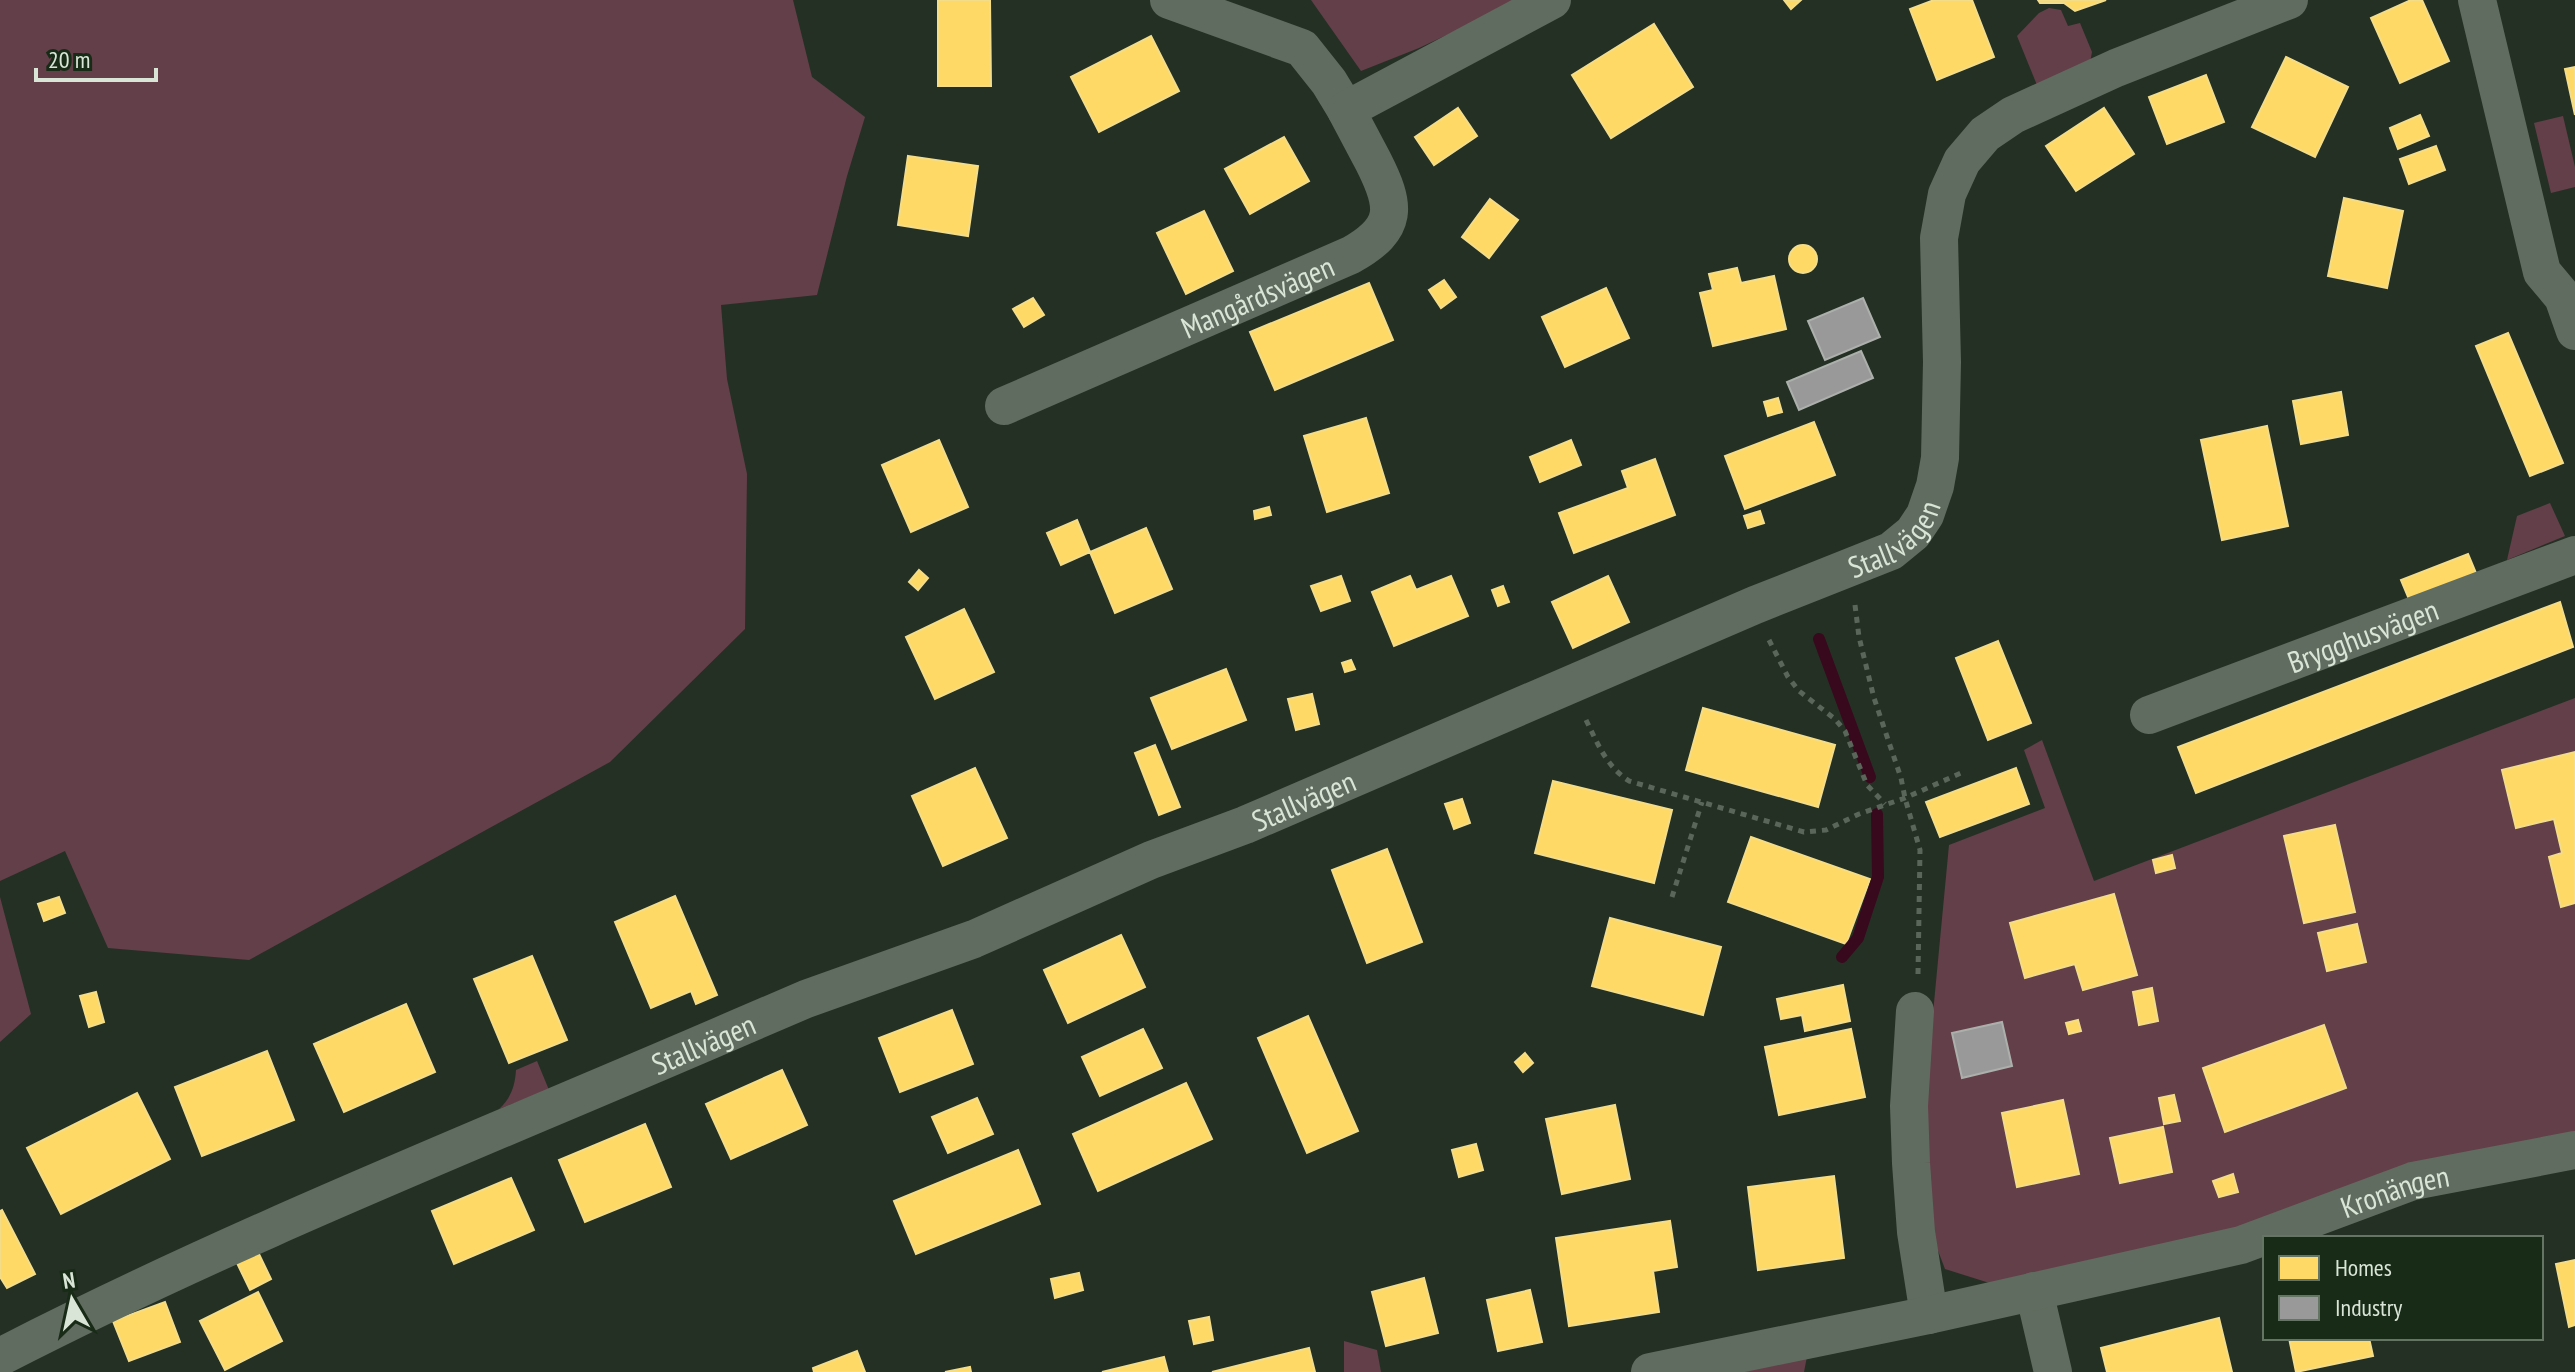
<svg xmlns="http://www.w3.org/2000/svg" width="2575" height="1372" viewBox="0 0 2575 1372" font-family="'PT Sans Narrow',sans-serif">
	<rect width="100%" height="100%" fill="#253025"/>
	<!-- green -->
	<path fill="#633f49" d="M0 0H793L812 77 865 117 847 176 817 295 721 305 727 379 747 474 745 629 610 762 249 960 108 948 65 851 0 881Z
		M1311 0H1521L1419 48 1361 71Z
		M2049 8 2061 10 2068 26 2080 23 2092 52 2089 68 2039 90 2017 36 2039 13Z
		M2563 116 2575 167V187L2551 193 2534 123Z
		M2550 503 2565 536 2507 560 2517 516Z
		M2575 698V1137L2239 1234 1999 1286 1945 1269 1924 1214 1926 1087 1949 845 2045 808 2024 750 2042 740 2094 881Z
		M0 897 31 1014 0 1042Z
		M537 1061 549 1090 499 1109C511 1098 515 1086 516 1070Z
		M1344 1341 1377 1350 1381 1372H1344Z
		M1809 1346 1804 1372H1677Z"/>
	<!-- homes -->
	<path fill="#ffd966" stroke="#f4dd88" stroke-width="2" d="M938 0H990L991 86H938Z
		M1784 0H1801L1791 9Z
		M1934 0H1972L1994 57 1937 80 1910 9Z
		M2038 0H2106L2075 11 2064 3H2040Z
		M2411 0H2422L2449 61 2400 83 2371 18Z
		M1654 24 1693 87 1611 138 1572 75Z
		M1151 36 1179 91 1099 132 1071 77Z
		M2286 57 2348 87 2315 157 2252 127Z
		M2575 67V115L2565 69Z
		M2206 75 2224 122 2167 144 2149 97Z
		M1458 108 1477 136 1434 165 1415 137Z
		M2104 108 2134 154 2076 191 2046 146Z
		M2420 115 2429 136 2398 149 2390 128Z
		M1284 137 1309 181 1250 214 1225 169Z
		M2436 146 2445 170 2409 184 2400 159Z
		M908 156 978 166 968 236 898 225Z
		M2344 198 2403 211 2387 288 2328 276Z
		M1490 199 1518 220 1489 258 1462 237Z
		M1204 211 1233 271 1186 294 1157 233Z
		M1789 259a14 14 0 1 1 28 0a14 14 0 1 1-28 0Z
		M1737 268 1741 283 1774 276 1786 329 1713 346 1700 293 1713 290 1709 274Z
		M1444 280 1456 297 1441 308 1429 290Z
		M1369 283 1393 340 1275 390 1250 332Z
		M1606 288 1629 338 1565 367 1542 317Z
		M1033 298 1044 315 1024 327 1013 309Z
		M2508 333 2563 463 2530 476 2476 346Z
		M2341 392 2348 435 2301 444 2293 401Z
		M1778 398 1782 412 1768 416 1764 402Z
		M1366 418 1389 493 1327 512 1304 436Z
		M1814 422 1835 475 1745 509 1725 456Z
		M2267 426 2288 526 2222 540 2201 440Z
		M939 440 968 507 911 532 882 465Z
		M1571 440 1581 465 1540 482 1530 457Z
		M1655 459 1675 515 1574 553 1559 513 1628 488 1622 471Z
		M1269 507 1271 515 1255 519 1254 511Z
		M1760 511 1764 523 1748 528 1744 516Z
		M1077 520 1090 552 1061 565 1047 533Z
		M1146 528 1172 589 1115 613 1090 552Z
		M2468 554 2478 578 2411 604 2401 580Z
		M919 570 928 578 918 590 909 582Z
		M1341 576 1350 601 1321 611 1311 586Z
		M1410 576 1416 590 1451 576 1468 616 1394 646 1372 592Z
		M1608 576 1629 622 1573 648 1552 602Z
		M1503 586 1509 602 1498 606 1492 590Z
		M2560 602 2573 647 2196 793 2178 747Z
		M964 609 994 672 935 699 906 637Z
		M1998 641 2031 723 1988 740 1956 658Z
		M1351 660 1355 669 1345 672 1342 663Z
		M1226 669 1246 720 1172 749 1151 698Z
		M1312 694 1319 724 1296 730 1288 699Z
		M1703 708 1835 745 1818 807 1686 770Z
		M1155 745 1180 807 1159 815 1135 753Z
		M2575 752V903L2561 907 2549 857 2562 853 2554 819 2516 828 2502 770Z
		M975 768 1007 838 943 866 912 796Z
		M2016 768 2029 804 1940 837 1926 802Z
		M1553 781 1672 810 1654 883 1535 853Z
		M1462 799 1470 823 1454 829 1445 804Z
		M2335 825 2355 912 2304 923 2284 836Z
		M1751 837 1870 879 1846 944 1728 902Z
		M1387 849 1422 942 1367 963 1332 870Z
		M2172 855 2175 868 2156 873 2153 860Z
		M2114 894 2137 975 2083 990 2075 964 2025 978 2010 923Z
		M675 896 717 995 696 1004 691 991 651 1008 615 922Z
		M59 897 65 913 44 921 38 904Z
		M1610 918 1721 947 1703 1015 1592 986Z
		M2357 924 2366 962 2327 971 2318 933Z
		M1121 935 1145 987 1068 1023 1044 970Z
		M532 956 567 1040 509 1063 474 979Z
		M1843 985 1850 1021 1805 1031 1802 1015 1781 1019 1777 999Z
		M2152 988 2158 1021 2139 1025 2133 992Z
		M96 992 104 1022 89 1027 80 996Z
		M406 1004 435 1072 344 1112 314 1044Z
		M952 1010 973 1064 900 1092 879 1038Z
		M1308 1016 1358 1131 1307 1153 1258 1038Z
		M2078 1020 2081 1031 2069 1034 2066 1023Z
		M2324 1025 2346 1088 2225 1132 2203 1068Z
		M1143 1029 1162 1068 1100 1096 1082 1057Z
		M1851 1029 1865 1097 1779 1115 1765 1047Z
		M267 1051 294 1120 202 1156 175 1087Z
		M1525 1053 1533 1063 1523 1072 1515 1062Z
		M782 1070 807 1125 731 1159 706 1104Z
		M1186 1083 1212 1139 1098 1191 1073 1134Z
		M137 1093 170 1159 61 1214 27 1148Z
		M2174 1095 2180 1121 2164 1124 2159 1098Z
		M977 1098 993 1134 948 1153 932 1117Z
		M2063 1100 2079 1174 2017 1187 2002 1113Z
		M1615 1105 1630 1179 1562 1194 1546 1119Z
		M645 1124 671 1187 585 1222 559 1160Z
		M2163 1127 2172 1172 2120 1183 2110 1138Z
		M1476 1144 1483 1170 1459 1177 1452 1150Z
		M1018 1150 1040 1204 916 1254 894 1201Z
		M2233 1174 2238 1192 2219 1197 2213 1181Z
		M1834 1176 1844 1258 1758 1270 1748 1187Z
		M511 1178 534 1230 454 1264 432 1211Z
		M2 1210 35 1274 7 1288 0 1277V1211Z
		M1670 1221 1677 1267 1653 1271 1659 1312 1569 1326 1556 1238Z
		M257 1250 271 1279 250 1290 236 1261Z
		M2575 1260V1325L2569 1327 2556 1264Z
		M1079 1273 1083 1290 1055 1298 1051 1279Z
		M1424 1278 1438 1333 1386 1346 1372 1292Z
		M1530 1290 1542 1342 1498 1351 1487 1300Z
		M258 1292 282 1341 225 1370 200 1321Z
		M165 1302 180 1342 129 1361 113 1321Z
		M1209 1317 1213 1340 1194 1344 1189 1321Z
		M2219 1318 2232 1372H2107L2101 1348Z
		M2289 1338H2369L2373 1356 2296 1372Z
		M1309 1348 1315 1372H1212Z
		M857 1351 865 1372H814L813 1368Z
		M1164 1357 1168 1372H1102Z
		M970 1367 971 1372H945Z"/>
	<!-- industry -->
	<path fill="#999" stroke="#acb0ac" stroke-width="2" d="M1863 298 1880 337 1825 360 1808 321Z
		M1861 351 1873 378 1799 410 1787 382Z
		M2002 1022 2012 1066 1962 1078 1952 1033Z"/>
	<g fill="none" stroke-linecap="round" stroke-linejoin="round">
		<!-- stream -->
		<path stroke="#38091d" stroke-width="12" d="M1819 639 1870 777
			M1842 957 1858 938 1878 877 1877 814"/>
		<!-- path -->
		<path stroke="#5b665b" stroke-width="5" stroke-dasharray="6 6" stroke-linecap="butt" d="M1855 605 1859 637 1874 698 1901 778 1905 798 1920 850 1918 974
			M1769 640 1788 677 1799 691 1835 719 1845 731 1867 785 1885 804
			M1586 720C1598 744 1606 766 1629 781L1804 832 1826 830 1859 814 1905 798 1961 773
			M1672 897 1702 802"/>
		<!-- street -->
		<g stroke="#606c5f" stroke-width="38">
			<path d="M1169 0 1302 48 1329 82 1346 110"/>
			<path d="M2477 0 2542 272 2563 297 2575 331"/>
			<path id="s1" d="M1004 406 1351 255C1399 228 1396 206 1373 161 1364 144 1355 127 1346 110L1552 0"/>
			<path id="s2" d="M2149 715 2575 555"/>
			<path d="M1915 1011 1909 1106 1911 1163 1916 1232 1929 1315"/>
			<path d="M2034 1291 2053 1372"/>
			<path id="s3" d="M0 1357C241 1233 494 1134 743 1026L806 999 974 939 1151 860 1245 825 1755 605 1891 551 1913 533 1925 515 1935 486 1940 458 1942 362 1939 238 1947 194 1962 161 1985 134 2013 115 2116 68 2289 0"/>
			<path id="s4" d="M1650 1372 1929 1315 2241 1245 2413 1181 2575 1150"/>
		</g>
	</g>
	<g text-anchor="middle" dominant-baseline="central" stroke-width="8" stroke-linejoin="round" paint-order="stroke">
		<!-- street labels -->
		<g font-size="30" fill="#d9e5d7" stroke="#172b16">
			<text stroke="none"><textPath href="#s1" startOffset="276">Mangårdsvägen</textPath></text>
			<text stroke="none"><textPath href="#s3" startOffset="2066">Stallvägen</textPath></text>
			<text stroke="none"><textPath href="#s2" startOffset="228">Brygghusvägen</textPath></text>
			<text stroke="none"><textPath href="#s3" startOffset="1418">Stallvägen</textPath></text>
			<text stroke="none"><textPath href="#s3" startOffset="770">Stallvägen</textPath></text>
			<text stroke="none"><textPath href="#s4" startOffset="768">Kronängen</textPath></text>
		</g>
	</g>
	<!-- legend -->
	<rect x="2263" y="1236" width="280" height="104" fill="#172b16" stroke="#657563" stroke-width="2"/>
	<rect x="2279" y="1256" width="40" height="24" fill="#ffd966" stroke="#657563" stroke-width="2"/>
	<text x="2335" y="1276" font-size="24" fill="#d9e5d7">Homes</text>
	<rect x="2279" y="1296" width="40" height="24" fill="#999999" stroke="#657563" stroke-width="2"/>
	<text x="2335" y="1316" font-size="24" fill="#d9e5d7">Industry</text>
	<!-- north arrow -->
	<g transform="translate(72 1300) rotate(351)" stroke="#172b16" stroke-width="6" paint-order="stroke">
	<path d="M0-6L14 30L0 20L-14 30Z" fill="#d9e5d7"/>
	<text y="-12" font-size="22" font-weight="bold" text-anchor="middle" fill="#d9e5d7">N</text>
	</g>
	<!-- scale -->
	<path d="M36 68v12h120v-12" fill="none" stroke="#d9e5d7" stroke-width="4"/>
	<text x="48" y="68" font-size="24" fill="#d9e5d7" stroke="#172b16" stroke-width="6" paint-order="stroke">20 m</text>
</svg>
